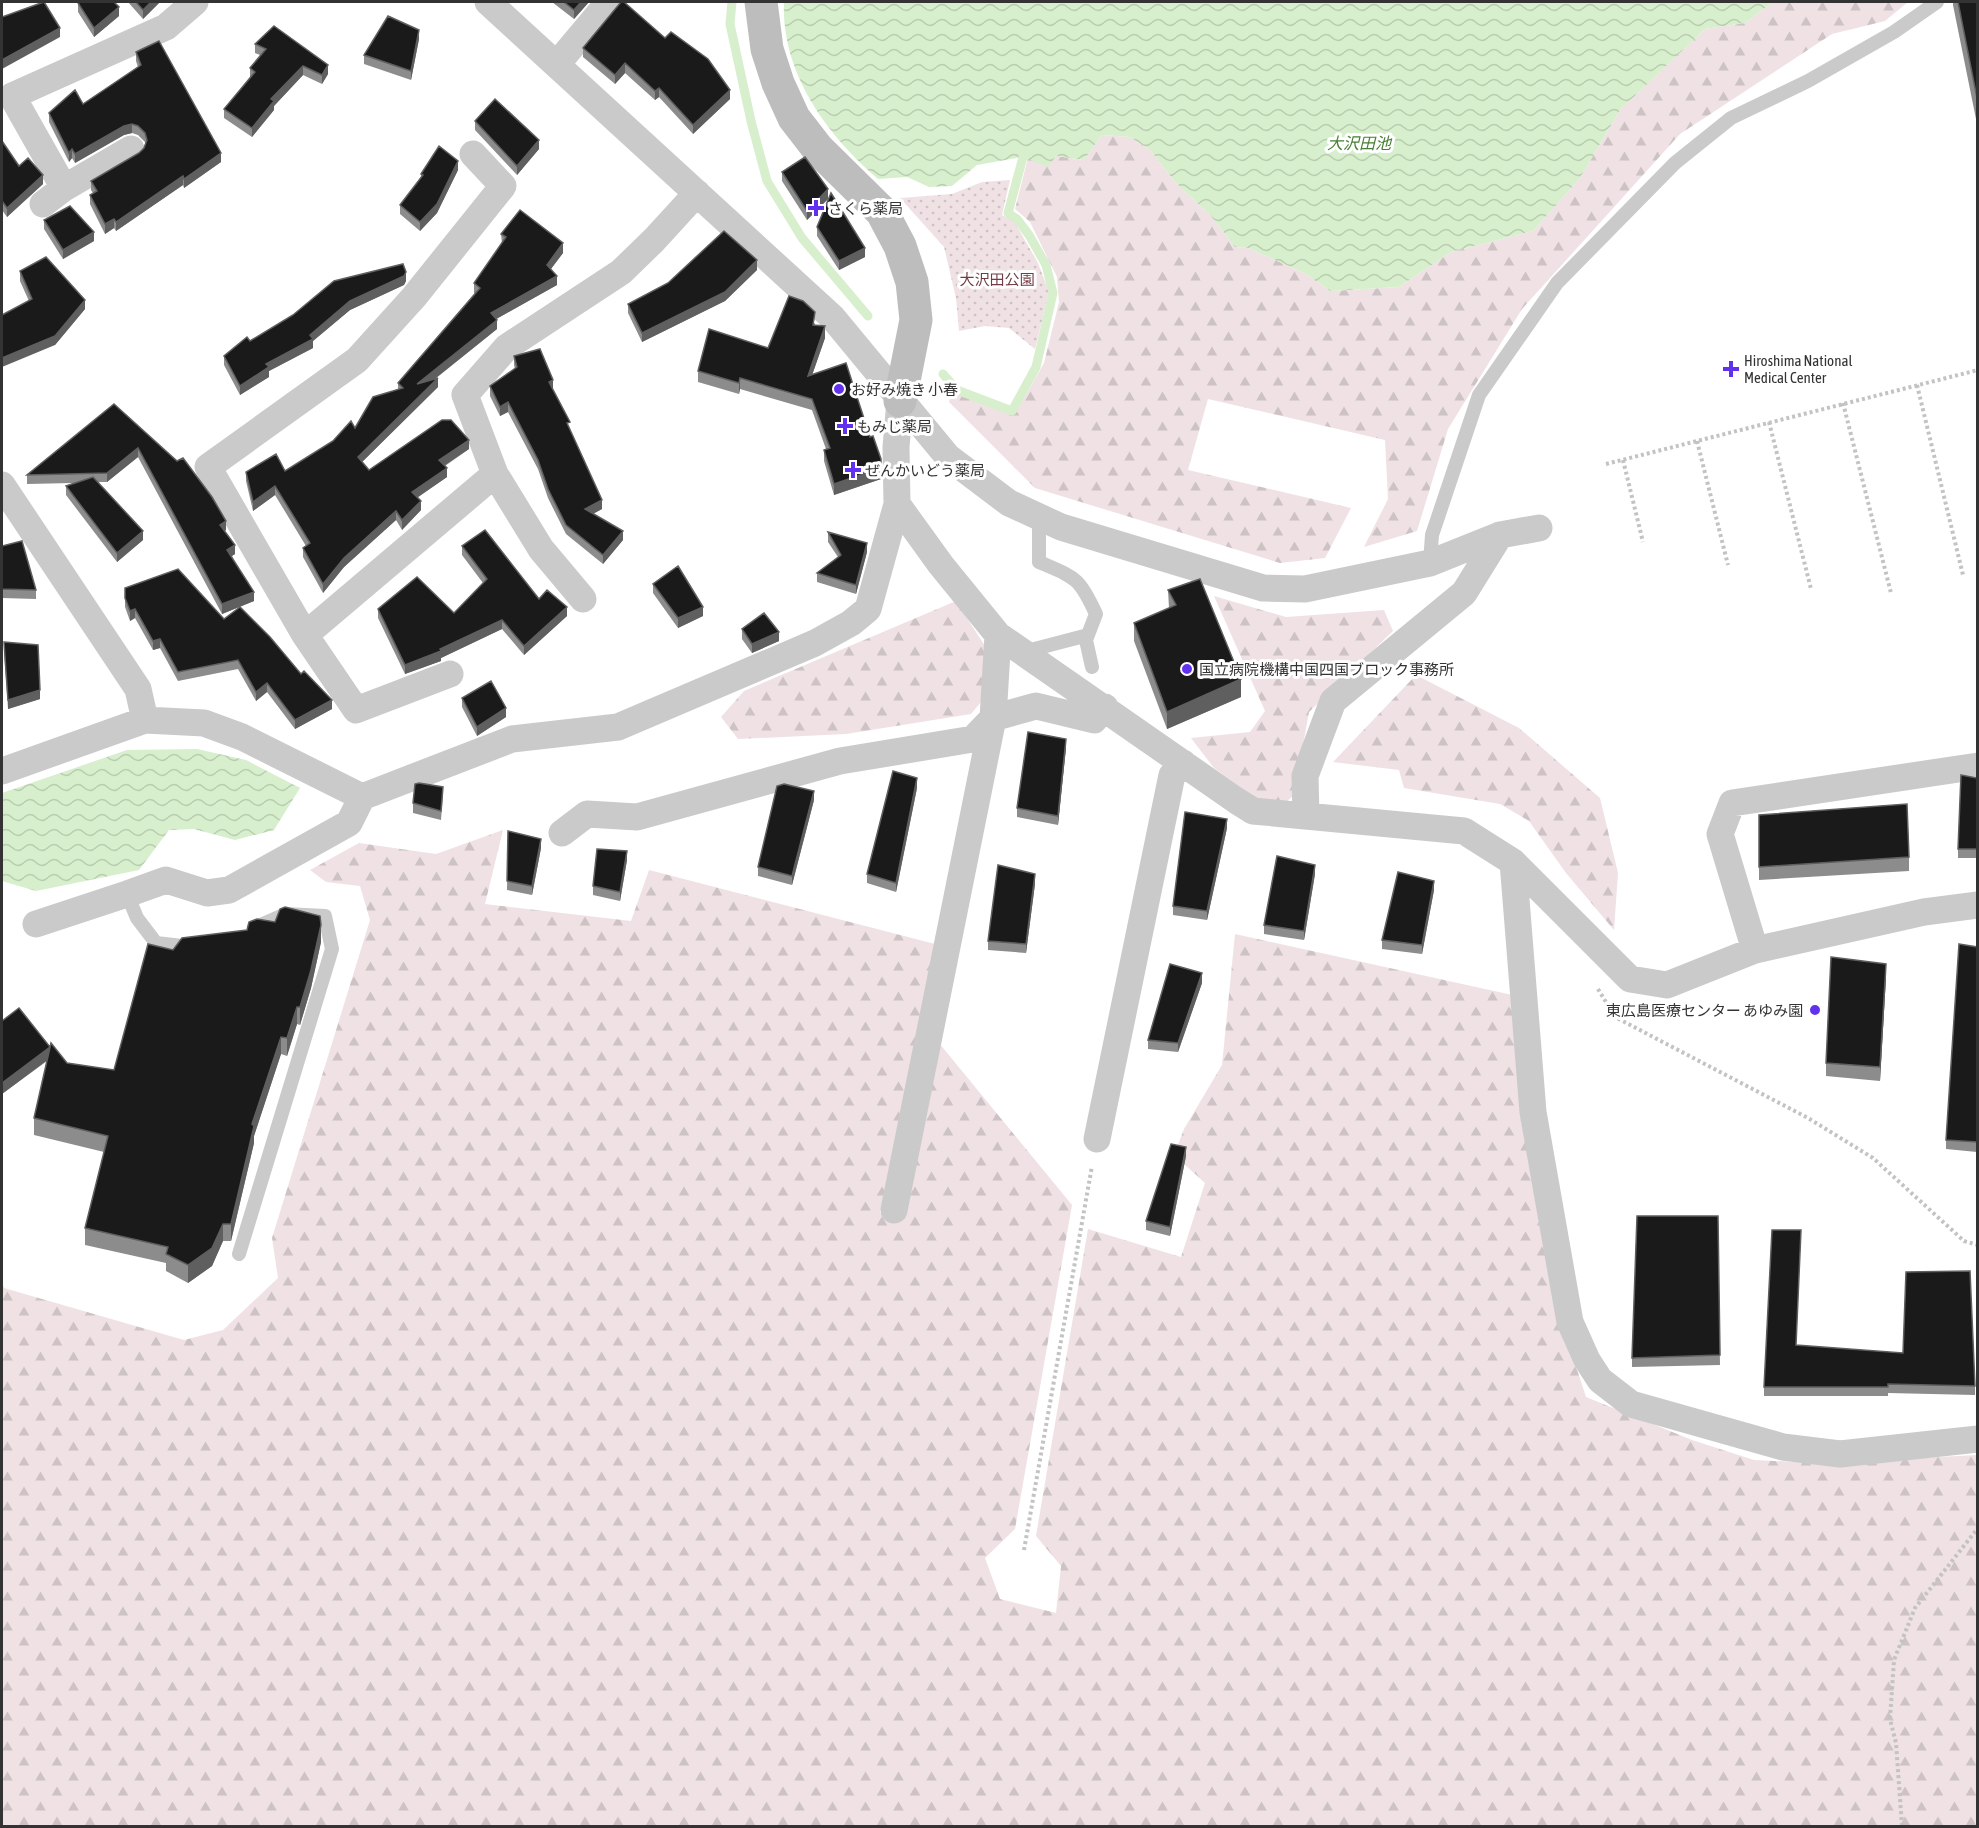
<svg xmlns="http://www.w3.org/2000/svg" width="1979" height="1828" viewBox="0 0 1979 1828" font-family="'Asap Condensed','Noto Sans JP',sans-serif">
	<defs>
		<pattern id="green-dots" width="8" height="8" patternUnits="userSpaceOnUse" patternTransform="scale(1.5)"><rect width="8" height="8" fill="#efe1e4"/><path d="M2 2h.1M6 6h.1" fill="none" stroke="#cdc2c4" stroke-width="1.8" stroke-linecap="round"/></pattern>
		<pattern id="forest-firs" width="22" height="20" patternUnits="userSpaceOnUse" patternTransform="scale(1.5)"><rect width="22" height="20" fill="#efe1e4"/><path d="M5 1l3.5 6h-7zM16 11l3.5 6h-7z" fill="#cdc2c4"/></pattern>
		<pattern id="water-waves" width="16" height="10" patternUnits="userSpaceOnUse" patternTransform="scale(1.5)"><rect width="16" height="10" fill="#d7efcd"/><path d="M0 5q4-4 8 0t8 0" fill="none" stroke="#b9cdb0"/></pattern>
	</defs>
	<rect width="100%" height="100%" fill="#fff"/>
	<!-- green -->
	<path fill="url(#green-dots)" d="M1010 180 1002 215 1014 221 1038 263 1049 292 1035 349 1009 328 985 326 959 331 956 298 944 247 900 198 952 194 982 182Z"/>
	<!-- forest -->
	<path fill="url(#forest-firs)" d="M1773 2H1908L1885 21 1832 34 1680 134 1522 309 1448 429 1417 531 1364 547 1388 499 1385 440 1208 399 1188 470 1351 508 1325 558 1280 563 1035 488 949 402 952 392 1016 412 1044 363 1059 302 1057 277 1030 222 1015 209 1028 158 1048 166 1056 156 1084 160 1102 135 1130 137 1150 150 1176 183 1211 216 1235 247 1248 248 1306 274 1330 291 1399 287 1451 252 1533 231 1580 178 1620 110 1705 29 1745 23Z
		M1214 596 1286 617 1384 610 1393 631 1309 712 1294 795 1285 803 1255 798 1214 768 1191 738 1250 732 1265 711Z
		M956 601 985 646V697L971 714 846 734 738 739 721 717 744 691Z
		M1416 675 1519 728 1600 798 1618 873 1614 930 1566 873 1529 821 1500 804 1404 788 1399 770 1333 762Z
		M503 830 485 904 631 921 649 870 935 944 880 1213 903 1216 939 1043 1072 1205 1015 1529 985 1558 1000 1599 1056 1613 1061 1566 1036 1536 1088 1229 1181 1257 1205 1183 1174 1155 1184 1129 1222 1065 1235 934 1517 996 1569 1345 1586 1397 1692 1440 1754 1460 1820 1463 1977 1455V1826H2V1283L4 1288 184 1340 223 1330 278 1278 272 1238 370 920 360 886 326 882 310 870 359 843 436 854Z"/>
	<!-- water -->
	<path fill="url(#water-waves)" d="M784 2H1773L1745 23 1705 29 1620 110 1580 178 1533 231 1451 252 1399 287 1330 291 1306 274 1248 248 1235 247 1211 216 1176 183 1150 150 1130 137 1102 135 1084 160 1056 156 1048 167 1023 157 977 165 952 186 929 187 907 177 878 179C827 135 781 73 784 2Z
		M197 749 246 760 300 788 274 830 235 840 194 829 169 830 139 870 36 891 2 881V793L127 750Z"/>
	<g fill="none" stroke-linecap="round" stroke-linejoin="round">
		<!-- stream -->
		<path stroke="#d7efcd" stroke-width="9" d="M732 2 730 24 751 121 767 181 802 238 868 316
			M943 374 957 390 1012 411 1036 367 1053 293 1046 265 1029 235 1017 219 1008 213 1023 157"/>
		<!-- path -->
		<path stroke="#c3c3c3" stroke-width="4" stroke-dasharray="3 3" stroke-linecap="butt" d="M1917 385 1963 575
			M1843 403 1891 593
			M1769 422 1811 589
			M1697 441 1728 565
			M1623 460 1643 542
			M1606 464 1978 370
			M1598 989 1615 1017 1808 1118 1873 1158 1964 1241 1978 1245
			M1024 1550 1092 1166
			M1902 1826 1896 1743 1890 1719 1894 1660 1915 1608 1978 1528"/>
		<!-- lane -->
		<path stroke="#cacaca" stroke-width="14" d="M1039 517V562C1076 578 1079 577 1096 614L1086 640 1092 667
			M1430 563 1432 535 1479 395 1557 283 1675 163 1731 118 1808 81 1894 32 1937 2
			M1023 652 1088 635
			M127 894 137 918 156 943 182 946 193 944
			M239 1254 332 949 325 916 286 914 254 928"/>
		<!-- street -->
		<path stroke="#cacaca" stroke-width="27" d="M488 2 833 318 948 457 1009 503 1061 527 1263 588 1305 589 1430 563 1500 535 1539 528
			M557 64 609 2
			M131 149 64 188 12 96 166 27 195 2
			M473 154 503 186 414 297 357 360 208 467 305 635 495 474
			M43 204 64 188
			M2 485 138 689 145 720
			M897 504 941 565 998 635 1237 801 1253 811 1464 831 1513 862 1630 979 1667 985 1755 950 1924 912 1978 905
			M583 599 541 549 495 474 465 395 507 347 621 272 654 240 697 193
			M305 635 356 710 450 674
			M2 771 145 720 204 723 242 737 362 797
			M1306 816 1305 776 1333 701 1464 593 1500 535
			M562 833 587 814 637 817 840 761 973 739 993 718 1036 706 1094 720 1105 707
			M1513 862 1533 1112 1570 1322 1587 1360 1600 1380 1631 1404 1783 1447 1840 1454 1978 1439
			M36 924 127 894 166 880 207 893 229 890 349 823 362 797 512 739 618 727 815 643 851 623 868 609 897 504 896 447 900 401
			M1755 950 1720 834 1732 803 1978 766
			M1097 1139 1172 775 1183 763
			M894 1210 993 718 998 635"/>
		<!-- secondary -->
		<path stroke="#bdbdbd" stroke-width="33" d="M761 2 767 49 778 83 794 118 818 149 882 212 900 246 912 282 916 320 900 401"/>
	</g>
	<!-- wall -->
	<path fill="#8c8c8c" d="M128 2H160L143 19Z
		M552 2H589L574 19Z
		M1953 2H1977V124L1953 5Z
		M78 3 119 16 94 37 78 12Z
		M419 39 411 80 364 64V55Z
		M255 44 328 74 322 84 303 75 274 106V110L252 137 224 118V109L250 77V68L260 55 255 53Z
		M583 48 730 99 693 134 659 97 655 100 625 73 615 84 583 57Z
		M136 52 221 162 184 188 183 185 116 231 114 228 105 234 90 204V195L93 193 91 190V181L139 153 144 148 145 144V142L138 135 132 133 124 135 75 163 72 158 69 162 49 122V113L83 104 138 67 136 61Z
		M475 121 539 149 517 175 475 130Z
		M2 141 19 166 43 184 7 217 2 210Z
		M458 170 437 213 420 231 400 214V205L421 177V174Z
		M782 172 828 199 807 220 782 181Z
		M44 220 94 241 63 259 44 229Z
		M817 227 865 257 839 270 817 236Z
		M501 234 563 253 551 269 557 285 496 319 497 329 435 379 438 387 362 462 369 470 469 449 445 466 447 477 417 498 421 510 402 530 396 520 344 567 323 593 303 557V548L306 546 275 495 253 511 246 481V472L285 471 355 428 398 389V383L475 293H474V283L502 243Z
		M757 270 725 301 642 342 628 313V304L668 283Z
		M20 271 85 309 55 345 29 301 20 281Z
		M406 281 404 285 350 310 313 341V348L269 371V377L240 395 224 365V356L250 341Z
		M815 323V325L825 338 812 375 881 479 834 495 824 461V450L826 449 812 410 740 389 739 394 698 382V371L768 348Z
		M514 356 553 389H552L602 509 593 514 623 540 603 564 566 534 548 498 538 469 508 412 500 416 490 396V386L515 369 514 365Z
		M114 404 226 530 225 531 235 554 232 556 254 601 222 614 138 457 107 482H98L143 540 117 562 66 495V486L73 483 27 484V475Z
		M828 532 867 552 856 594 817 582V573L838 557 828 542Z
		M2 546 36 590V599L2 598Z
		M462 546 539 599 567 616 524 655 502 629 441 658V661L405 674 378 618V609L454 613 483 583 462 555Z
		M653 584 703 616 678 628 653 593Z
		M125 588 224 619 332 709 295 729 267 692 256 701 238 669 178 681 160 648 153 650 135 618 130 621 125 607Z
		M1168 590 1241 697 1167 729 1134 641V623L1169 608Z
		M742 629 779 641 752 653 742 639Z
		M4 642 40 699 8 709 4 652Z
		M462 698 506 717 477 736 462 707Z
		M1066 748 1058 825 1017 817V808Z
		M1977 778V858H1958V849Z
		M917 788 896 892 867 883V874Z
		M443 796 441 820 413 813V803Z
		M814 800 792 885 758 876V867Z
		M1759 815 1909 857V871L1759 880Z
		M1227 828 1207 920 1173 915V906Z
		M508 831 541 848 532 895 507 890Z
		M627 860 620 901 593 895V886Z
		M1315 874 1304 940 1264 934V925Z
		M1035 884 1026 953 988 950V941Z
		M1434 890 1422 954 1382 949V940Z
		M321 942 311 988 300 1025 297 1024 287 1056 281 1054 254 1136V1143L231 1241H223L212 1266 188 1283 166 1271V1263L85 1245V1228L104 1152 34 1135V1118L47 1061 2 1094V1021L50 1047 67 1063 114 1070 173 950Z
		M1977 947V1152L1946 1149V1140Z
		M1886 977 1880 1081 1826 1076V1063Z
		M1202 983 1178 1052 1148 1049V1040Z
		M1186 1156 1170 1236 1146 1230V1221Z
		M1718 1216 1720 1365 1632 1367V1358Z
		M1796 1345 1975 1386V1395L1888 1393V1396H1764V1387Z"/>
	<!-- shaded-wall -->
	<path fill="#5f5f5f" d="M151 2H160L143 19V10Z
		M581 2H589L574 19V10Z
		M119 7V16L94 37V28Z
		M60 28V37L2 69V60Z
		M419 30V39L411 80V71Z
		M625 63V73L615 84V75Z
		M328 65V74L322 84V75Z
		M303 66V75L274 106V110L252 137V128L271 99Z
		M659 88V97L655 100V91Z
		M730 90V99L693 134V125Z
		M132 124V133L124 135 75 163V154L124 126Z
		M539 140V149L517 175V166Z
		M72 149V158L69 162V153Z
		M221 153V162L184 188V179Z
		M458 161V170L437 213 420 231V222Z
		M43 175V184L7 217V208Z
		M183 176V185L116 231V222Z
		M828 189V199L807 220V211Z
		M114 219V228L105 234V224Z
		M94 232V241L63 259V250Z
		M563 243V253L547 274V265Z
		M865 248V257L839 270V261Z
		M757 260V270L725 301 642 342V333Z
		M406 272V281L404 285 350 310 313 341V348L269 371V377L240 395V386L266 364 310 335 350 301Z
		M557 276V285L491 322V313Z
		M85 300V309L55 345 2 367V358Z
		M497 320V329L417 393V384Z
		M825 326V338L808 387V376Z
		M438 378V387L358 466V457Z
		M740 378V389L739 394V383Z
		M553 380V389L549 391V382Z
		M508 402V412L500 416V407Z
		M469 440V449L439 469V460Z
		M138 448V457L107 482V473Z
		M447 468V477L412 501V492Z
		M881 468V479L834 495V484Z
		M275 486V495L253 511V502Z
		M602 500V509L585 518V509Z
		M421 501V510L402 530V520Z
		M396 511V520L344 567 323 593V584L344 558Z
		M226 521V530L220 534V525Z
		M143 531V540L117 562V553Z
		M623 531V540L603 564V555Z
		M867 543V552L856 594V585Z
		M235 545V554L227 559V550Z
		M254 592V601L222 614V604Z
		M567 607V616L524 655V646Z
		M703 607V616L678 628V618Z
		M135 609V618L130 621V611Z
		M502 620V629L441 658V661L405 674V665Z
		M779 632V641L752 653V644Z
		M160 639V648L153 650V641Z
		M1241 679V697L1167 729V712Z
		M267 683V692L256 701V692Z
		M40 690V699L8 709V700Z
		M332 700V709L295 729V720Z
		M506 708V717L477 736V727Z
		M1066 739V748L1058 825V816Z
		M917 778V788L896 892V883Z
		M814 791V800L792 885V876Z
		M1227 819V828L1207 920V911Z
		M541 839V848L532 895V886Z
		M627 851V860L620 901V892Z
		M1315 865V874L1304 940V931Z
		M1035 874V884L1026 953V944Z
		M1434 881V890L1422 954V945Z
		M321 925V942L311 988 300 1025V1007Z
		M1886 964V977L1880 1081V1067Z
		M1202 973V983L1178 1052V1043Z
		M297 1007V1024L287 1056V1038Z
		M281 1037V1054L254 1136V1143L231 1241V1224L252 1124Z
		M50 1047V1058L2 1094V1083Z
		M1186 1147V1156L1170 1236V1227Z
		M223 1224V1241L212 1266 188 1283V1265Z"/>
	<!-- building -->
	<path fill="#1a1a1a" stroke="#5f5f5f" stroke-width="1.5" d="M44 2 60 28 2 60V17Z
		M81 2H114L119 7 94 28 78 3Z
		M136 2H151L143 10Z
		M564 2H581L574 10Z
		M621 2H624L665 38 671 32 708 59 730 90 693 125 659 88 655 91 625 63 615 75 583 48Z
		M1958 2H1977V98Z
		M388 16 419 30 411 71 364 55Z
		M274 26 328 65 322 75 303 66 271 99 274 101 252 128 224 109 255 72 250 68 266 49 255 44Z
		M159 41 221 153 184 179 183 176 116 222 114 219 105 224 90 195 97 191 91 181 139 153 144 148 147 140 145 133 138 126 132 124 124 126 75 154 72 149 69 153 49 113 75 90 83 104 141 65 136 52Z
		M495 99 539 140 517 166 475 121Z
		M2 141 19 166 28 158 43 175 7 208 2 201Z
		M439 146 458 161 437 204 420 222 400 205 423 175 421 174Z
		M805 157 828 189 807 211 782 172Z
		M831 193 865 248 839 261 817 227Z
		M70 206 94 232 63 250 44 220Z
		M520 210 563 243 547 265 557 276 491 313 497 320 417 384 438 378 358 457 369 470 442 420H451L469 440 439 460 447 468 412 492 421 501 402 520 396 511 344 558 323 584 303 548 310 543 275 486 253 502 246 472 276 454 285 471 333 441 351 421 355 428 373 397 403 388 398 383 480 288 474 283 506 237 501 234Z
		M724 231 757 260 725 292 642 333 628 304 668 283Z
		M46 257 85 300 55 336 2 358V315L32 299 20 271Z
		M403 264 406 272 404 276 350 301 310 335 313 339 266 364 269 367 240 386 224 356 247 337 250 341 293 315 334 281Z
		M789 296 803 301 815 312 813 325 825 326 808 376 846 363 870 437 873 436 881 459V468L834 484 824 450 830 448 812 399 740 378 739 383 698 371 709 329 768 348Z
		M540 349 553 380 549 382 570 422 567 423 602 500 585 509 623 531 603 555 566 525 548 489 538 460 508 402 500 407 490 386 517 367 514 356Z
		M114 404 177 461 183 458 212 497 226 521 220 525 235 545 227 550 254 592 222 604 138 448 107 473 27 475Z
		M93 477 143 531 117 553 66 486Z
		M485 530 539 599 547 590 567 607 524 646 502 620 440 649 441 651 405 665 378 609 417 577 454 613 487 579 462 546Z
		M828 532 867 543 856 585 817 573 841 555Z
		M22 541 36 590 2 589V546Z
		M678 566 703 607 678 618 653 584Z
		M178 569 224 619 240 607 270 637 301 674 304 671 332 700 295 720 267 683 256 692 238 660 178 672 160 639 153 641 135 609 130 611 125 598V588Z
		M1200 579 1241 679 1167 712 1134 623 1176 605 1168 590Z
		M764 613 779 632 752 644 742 629Z
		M4 642 38 645 40 690 8 700Z
		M491 681 506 708 477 727 462 698Z
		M1028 732 1066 739 1058 816 1017 808Z
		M893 771 917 778 896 883 867 874Z
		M1961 775 1977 778V849H1958Z
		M419 783 443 787 441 811 413 803 415 784Z
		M784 784 814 791 792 876 758 867 777 786Z
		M1907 804 1909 857 1759 867V815Z
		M1185 812 1227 819 1207 911 1173 906Z
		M508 831 541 839 532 886 507 881Z
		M597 849 627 851 620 892 593 886Z
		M1277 856 1315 865 1304 931 1264 925Z
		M998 865 1035 874 1026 944 988 941Z
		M1398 872 1434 881 1422 945 1382 940Z
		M285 907 320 916 321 925 311 970 300 1007H297L287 1038 281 1037 252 1124 254 1126 231 1224H223L212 1248 188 1265 166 1254 168 1247 85 1228 108 1136 34 1118 51 1043 67 1063 114 1070 148 944 173 950 182 938 247 930 249 922 257 919 275 922 280 909Z
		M1959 944 1977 947V1142L1946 1140Z
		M1831 957 1886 964 1880 1067 1826 1063Z
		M1170 964 1202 973 1178 1043 1148 1040Z
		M19 1008 50 1047 2 1083V1021Z
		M1171 1144 1186 1147 1170 1227 1146 1221Z
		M1637 1216H1718L1720 1355 1632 1358Z
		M1772 1230H1801L1796 1345 1903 1353 1906 1272 1970 1271 1975 1386 1888 1384V1387H1764Z"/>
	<!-- markers -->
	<g fill="#6231ee" stroke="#fff" stroke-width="2">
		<path d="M813 199h6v6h6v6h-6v6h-6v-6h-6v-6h6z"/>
		<path d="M1728 360h6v6h6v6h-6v6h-6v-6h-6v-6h6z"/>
		<circle cx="839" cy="389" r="6"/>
		<path d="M842 417h6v6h6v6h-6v6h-6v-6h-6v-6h6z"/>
		<path d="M850 461h6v6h6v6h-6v6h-6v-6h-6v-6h6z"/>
		<circle cx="1187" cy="669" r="6"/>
		<circle cx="1815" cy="1010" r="6"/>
	</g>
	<g text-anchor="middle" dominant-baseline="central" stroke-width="6" stroke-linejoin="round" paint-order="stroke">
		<!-- poi labels -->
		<g font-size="15" fill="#333" stroke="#fff" text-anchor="start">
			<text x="828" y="208">さくら薬局</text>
			<text x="1744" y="360">Hiroshima National<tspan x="1744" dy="17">Medical Center</tspan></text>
			<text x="851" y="389">お好み焼き 小春</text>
			<text x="857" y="426">もみじ薬局</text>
			<text x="865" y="470">ぜんかいどう薬局</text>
			<text x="1199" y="669">国立病院機構中国四国ブロック事務所</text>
			<text x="1803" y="1010" text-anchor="end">東広島医療センター あゆみ園</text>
		</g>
		<!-- park labels -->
		<g font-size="15" fill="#723d44" stroke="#fff">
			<text x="997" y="279">大沢田公園</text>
		</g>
		<!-- water labels -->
		<g font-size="16" font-style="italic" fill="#487f33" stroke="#fff">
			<text x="1359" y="143">大沢田池</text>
		</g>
	</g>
	<!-- border -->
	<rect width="1979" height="1828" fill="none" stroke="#333333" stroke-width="6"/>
</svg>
